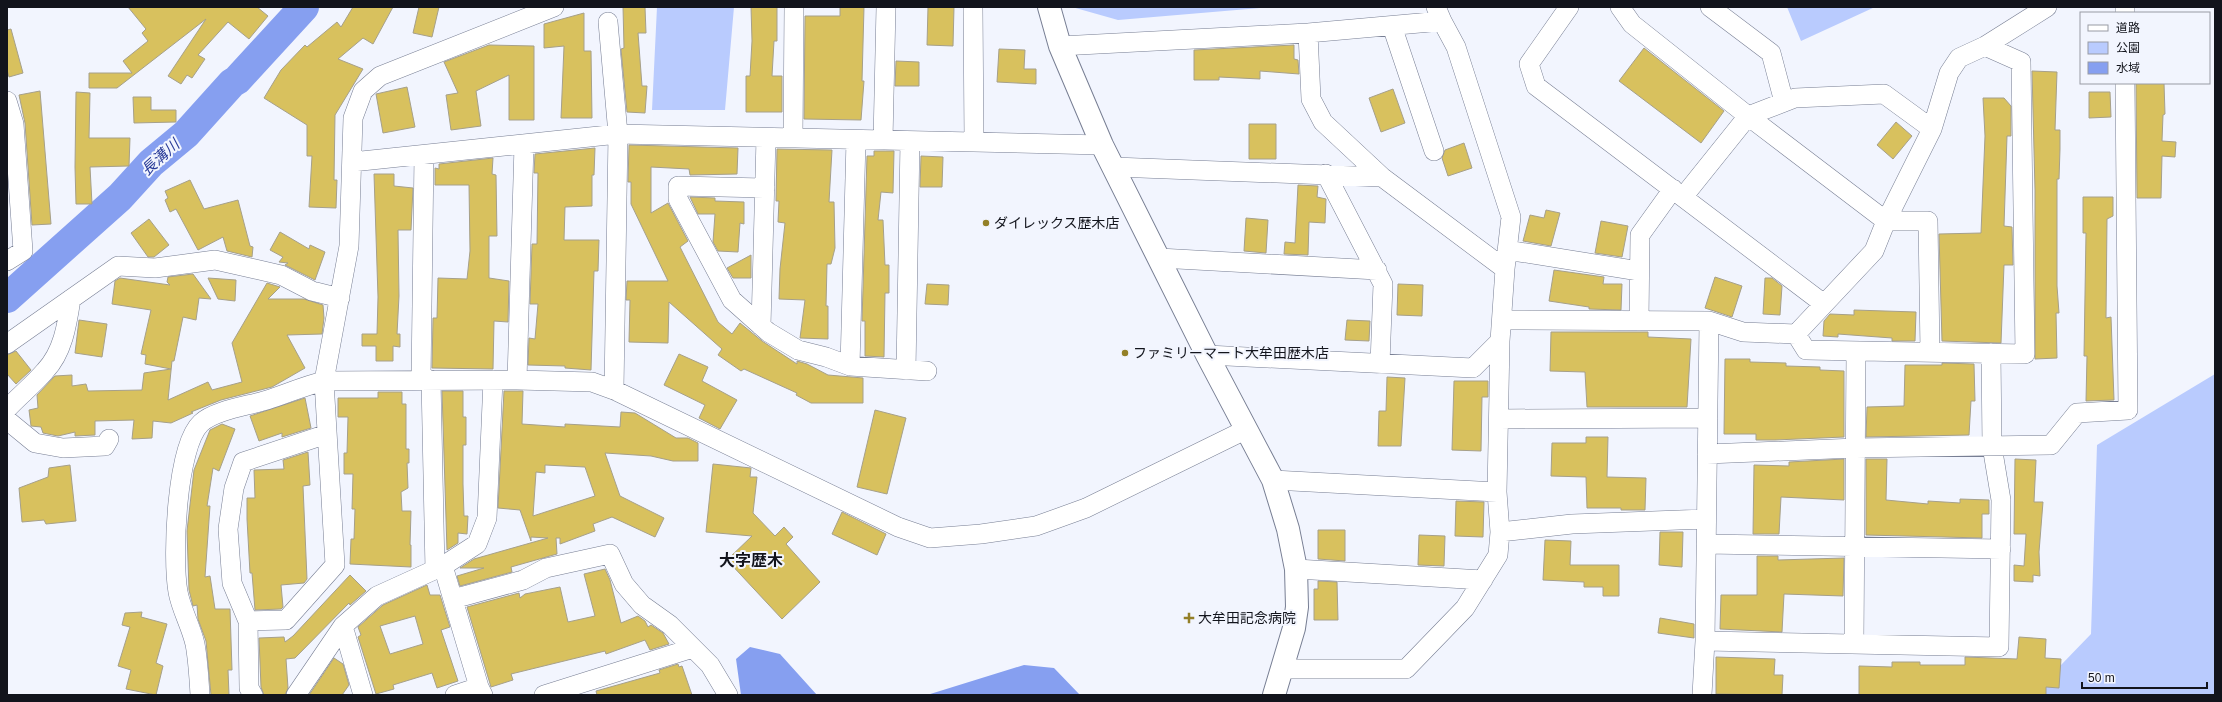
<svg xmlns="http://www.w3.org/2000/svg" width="2222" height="702" viewBox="0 0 2222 702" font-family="Arial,'Noto Sans JP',sans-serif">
	<rect width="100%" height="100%" fill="#f2f5fe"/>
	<!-- green -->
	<path fill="#b9cbfe" d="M657 7H734L725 110H652Z
		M1072 7H1272L1118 20Z
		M1787 7H1875L1801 41Z
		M2215 374V695H2032L2091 634 2097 445Z"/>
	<!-- water -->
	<path fill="#869ff0" d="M750 647 780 654 817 695H741L736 659Z
		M1024 665 1054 668 1080 695H927Z"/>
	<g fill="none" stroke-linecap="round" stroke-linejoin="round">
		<!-- river -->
		<path stroke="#869ff0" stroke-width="30" d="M7 298 120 197 151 163 186 134 232 83 237 80 304 7"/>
	</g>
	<!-- building -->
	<path fill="#d8c15e" stroke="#a6a08a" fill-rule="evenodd" d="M128 7H257L268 16 249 39 228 22 198 55 205 59 192 78 187 75 181 84 168 76 206 19 117 88H89V73H132L123 61 148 41 142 33 146 29Z
		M353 7H393L373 44 363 38 338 59 363 69 335 115 334 180H337L336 208 309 207 312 156H307V125L264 98 281 70 305 45 307 47 337 22 341 27Z
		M419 7H439L432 37 413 33Z
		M623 7H645L646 33H638L642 86H647L645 113 627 112 621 49 624 48Z
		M751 7H777V41H774L772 76H782V112H746V76H750L752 41Z
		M840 7H864L862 81H864L861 120 804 119 805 16H840Z
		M928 7H954L953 46 927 45Z
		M584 13V51H591L592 118H561L564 46 544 48V24Z
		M11 29 23 73 9 77 7 70V30Z
		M489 45 534 46V120H509V75L476 91 481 126 451 130 446 95 458 93 444 62Z
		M1294 45V59L1298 60 1299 74 1260 71V79L1219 77V80H1194V50Z
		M1644 48 1724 111 1701 143 1619 81Z
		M999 49 1025 50 1024 69H1036V84L997 82Z
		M896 61 919 62V86H895Z
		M2032 71 2057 72 2055 130H2060V149L2059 179H2057V286L2059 313H2056L2057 358 2035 359V190Z
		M2136 83H2164L2165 114 2163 115 2162 141 2176 142 2175 157 2162 156 2161 198H2137Z
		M407 87 415 127 383 133 376 94Z
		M1393 89 1405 123 1381 132 1369 98Z
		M40 91 51 224 32 225 25 123 19 95Z
		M76 92 90 93 89 138H130L129 166 90 167 92 204H76L75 167Z
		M2089 92H2110L2111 117 2089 118Z
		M133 97H151V110H176V122L134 123Z
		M1983 98H2004L2011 106V136H2007L2004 226 2012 227 2013 265H2004L2001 343 1942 341 1939 234 1981 233 1985 136Z
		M1896 122 1912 136 1893 159 1877 145Z
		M1249 124H1276V159H1249Z
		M1464 143 1472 168 1448 176 1442 158 1445 150Z
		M629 145 738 148 737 174 690 175 689 169 651 167V213L668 203 688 241 680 247 718 322 732 334 740 323 762 341 797 364V361L807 364 828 375 863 378V403H811L796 395 797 393 744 369 741 371 718 355 722 349 669 302 668 343 629 342 630 300H626L627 281H668L631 204V182H628Z
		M595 148 594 175H592V206L565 207 564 240H599L598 271H594L591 370 565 368V366L528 365 529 338 535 339 538 304H530L532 244H537L538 173H534L535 154Z
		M777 149 832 150 829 202H834L835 248 831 264H827L826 306H828V339L800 338 805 300 779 299 780 269 785 223 778 222 779 201H776Z
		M874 151H894L893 193 881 192 878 220H883L885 265H889V293H885L884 357 865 356V321H862L867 156H874Z
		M921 156 943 157 942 187H920Z
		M493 158 492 174 496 175 497 236H489V278L509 281 508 322 494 321 493 369 432 368 433 318H437L438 278 467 279 470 251 469 185H435V168L439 169V164Z
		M374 174H394V186L413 188 411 230H398L399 296 397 334H400V347L393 346V361H376V346H362V334H377L378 297Z
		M190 180 204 209 238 200 250 246 253 247 252 257 227 251 223 237 198 250 176 209 170 212 165 200 168 198 165 191Z
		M1298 185 1318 186 1317 197 1326 199 1325 223 1309 222 1308 255 1284 254 1285 242 1295 243Z
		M690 197 715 198V201L744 202V224L740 223 738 252 718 251 713 242 715 214H698Z
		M2083 197H2113V216L2107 219 2106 318 2111 317 2114 400 2086 401 2087 356H2084L2086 233H2083Z
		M1546 210 1560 213 1551 246 1523 241 1530 215 1544 218Z
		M1246 218 1268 220 1266 253 1244 251Z
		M149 219 169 245 154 257H148L131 233Z
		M1601 221 1628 226 1622 257 1595 253Z
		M280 232 309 249 310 245 325 252 315 280 285 265 288 263 279 262 283 257 270 250Z
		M751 255V278H733L727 268Z
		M1554 270 1604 277 1603 284H1622L1621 310 1589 309V307L1549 301Z
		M193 274 211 299 199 298 196 320 183 317 174 361H172L168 400 208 382 212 390 242 382 232 343 267 283 280 287 268 299H304L323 305 324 318 322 334 287 335 305 368 272 387 221 400 191 412 193 413 171 423 153 421 152 438 132 439 134 420 95 421V435L75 436V432L58 436 43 433 41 427 31 426 29 410 38 408 37 395 55 376 72 375V386L86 384 88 391 142 390 144 373 171 369 145 364 146 355 141 354 151 310 112 304 115 281 120 278 170 285 167 282 168 277Z
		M1715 277 1742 286 1732 317 1705 308Z
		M208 278 236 280 235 301 218 299Z
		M1765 278H1772L1782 286 1780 315 1763 314Z
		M927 284 949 285 948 305 925 304Z
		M1398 284 1423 285 1422 316 1397 315Z
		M1854 310 1916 312 1915 341H1892V338L1838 334V337L1823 336 1824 321 1830 314 1854 315Z
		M79 320 107 324 102 357 75 353Z
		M1347 320 1370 321 1369 341 1345 340Z
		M1551 332H1648V337L1691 339 1687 407H1587L1585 372 1550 371Z
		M16 351 31 370 16 384 7 374V355Z
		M679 354 708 367 702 381 737 400 720 429 699 418 705 405 664 385Z
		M1725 359H1750V362L1786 363V366L1820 367V370L1844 371V437L1775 440H1756V434H1724Z
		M1942 363 1974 364 1975 401H1971L1969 435 1866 437 1867 407 1904 406 1905 365H1942Z
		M1387 377 1405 378 1401 446H1378L1379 411H1386Z
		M1454 381H1488V397H1482L1481 451 1452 450Z
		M442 391H463V417H466V445H463V484L464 516H468L467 534 458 533V543L447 550Z
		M504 391H523L522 424 565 427V424L620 427 621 412 635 413 676 438H688L698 443V461H673L651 456 605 453 620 496 664 518 655 537 612 517 593 524 595 531 560 544V538H556L557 554 511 567 512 572 460 586 457 576 484 568H460L474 559 548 538 531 537V541L520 510 498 508ZM545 465 585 467 595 496 533 516 536 472 545 473Z
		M378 392H402V404H406V449H409V463H407L408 488 401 492 402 511H411L410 545H411V567L350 564 351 539H354L355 509H352L353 474H344V453H347L348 417H338V398H378Z
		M305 398 311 428 282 437V433L259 441 250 416Z
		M875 410 906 418 887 494 857 487Z
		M222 424 235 429 219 471 213 468 207 506H210L205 577 210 576 215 609H230L232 670H228L229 695H211L206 641 198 619 197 605 193 606 189 590 187 531 194 470 210 430Z
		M1586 437H1608L1607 477 1646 478 1645 510H1621V508H1587L1586 477 1551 476 1552 443H1586Z
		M308 452 310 485 303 486 307 579 304 583 281 585 283 607 281 609 255 610 252 573H250L247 519V498H255L254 470 284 469 283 460Z
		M1844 459V500L1781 497 1779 534H1753L1754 465 1789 466V462Z
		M1866 459H1887L1886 500 1928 504V501L1960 503V499L1989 500V514H1982V538L1866 535Z
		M2015 459 2036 460 2034 502H2043L2039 552 2040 576 2033 575V582L2014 581V565L2024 566 2026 534H2014Z
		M713 464 751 468 750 477H757L753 513 775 536 784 527 793 537 786 544 820 582 782 619 727 560 752 536 706 532Z
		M70 465 76 521 46 524 44 520 22 522 19 488 48 477 49 468Z
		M1456 501 1484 502 1483 537 1455 536Z
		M842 512 886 534 877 555 832 534Z
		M1318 530H1345V561L1318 559Z
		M1660 532H1683L1682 567 1659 565Z
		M1419 535 1445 536 1444 566 1418 565Z
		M1545 540 1571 541 1570 565H1619V596H1603V587H1584V582L1543 580Z
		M1757 556H1778V560L1844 558 1843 596 1784 594 1782 632 1720 629 1721 595H1757Z
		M605 569 610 580 621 623 638 616 645 621 648 627 651 625 663 633 669 644 650 650 645 640 606 654 605 651 511 674 513 680 491 687 467 607 519 593 520 598 525 594 560 587 568 622 595 616 584 574Z
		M350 575 366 591 350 605 349 603 295 658 286 659 288 688 285 695H264L261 687 259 638 284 637 285 642 293 636Z
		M1318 581 1337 582 1338 620H1314V589H1318Z
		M427 585 430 595H440L450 627 441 630 458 681 437 688 432 673 393 685 394 689 376 694 358 637 361 635 358 627 383 605ZM415 616 423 644 390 654 380 626Z
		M142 612 141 617 167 624 156 663 163 666 156 695 126 689 131 670 118 666 130 627 122 625 125 613Z
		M1660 618 1694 624V638L1658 633Z
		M2019 637 2046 639 2045 658 2061 659 2059 688 2046 687V695H1859V666L1892 667V662H1920V665H1965V657L2017 659Z
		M1716 657 1775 659 1774 675H1783L1782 695 1716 694Z
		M334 658 343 664 349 685 342 695H309Z
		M678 664 679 667 682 666 692 695H597L596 691 660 673 659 670Z"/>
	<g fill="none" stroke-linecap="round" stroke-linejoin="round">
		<defs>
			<path id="street" d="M973 7 974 142
				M1569 7 1529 64 1536 86 1824 304
				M1620 7 1632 24 1748 116 1886 221H1928L1930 352
				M1710 7 1771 53 1784 102
				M2125 7V13
				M608 22 618 134 614 390
				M1392 26 1434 151
				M1308 33 1311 99 1323 122 1382 177
				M1060 46 1308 33 1442 21
				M7 101 14 124 23 251 7 261
				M793 138 794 7
				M883 140 886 7
				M352 162 618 134 1102 145
				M1114 167 1382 177 1505 269
				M1326 174 1383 284 1380 364
				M765 188 678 186V199L732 300 768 332 798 350 826 357 850 366 927 371
				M1683 197 1748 116 1795 98 1884 94 1932 129
				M1507 250 1639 271
				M1159 258 1377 270
				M1502 320 1709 321 1743 332 1796 334 1874 251 1886 221 1932 129 1949 73 1959 58 1985 46 2047 7
				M1639 321 1640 235 1673 189
				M761 326 766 138
				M1796 334 1806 350 2025 354 2021 62 1985 46
				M7 344 118 266 155 268 215 260 281 275 312 291 340 298
				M1207 355 1473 368 1500 341
				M850 366 856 140
				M906 370 910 141
				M421 380 424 155
				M431 380 435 570
				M517 380 524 145
				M7 409C19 396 33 385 45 371 63 352 67 325 71 299
				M1499 419 1708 418
				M7 420 35 443 63 448 105 446 109 439
				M1707 454 1856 448 2051 445 2077 413 2128 410 2125 83
				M1273 480 1497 492
				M1500 532 1572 524 1706 519
				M1706 544 2001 549
				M443 566 479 687 483 695
				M1296 569 1483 580
				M453 599 523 580 546 568 610 554 624 584 642 605 670 625 693 648
				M248 621 286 620 335 565 324 381 349 246 353 118 363 91 380 76 554 7
				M343 626 363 695
				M1705 641 1999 647 2001 500 1992 446 1991 353
				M1854 644 1856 352
				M1283 669H1406L1465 608 1498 555 1500 532 1497 492 1500 341 1505 269 1511 217 1456 47 1442 21 1436 7
				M200 695C199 678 198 660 195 644 191 626 181 609 178 592 172 559 176 446 201 423 215 410 248 406 267 400 286 394 304 386 324 381L517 380 592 382 614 390 898 527 930 538 981 534 1036 526 1086 508 1245 430
				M253 695 249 688 248 621 232 583 228 529 234 488 243 462 327 434
				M296 695 343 626 377 596 443 566 477 544 487 518 493 380
				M455 695 479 687
				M544 695 693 648 710 665 728 695
				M1702 695 1705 641 1709 321"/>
			<path id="secondary" d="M1049 7 1060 46 1102 145 1207 355 1273 480 1288 529 1296 569 1297 607 1294 628 1274 695"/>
		</defs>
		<!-- street casing -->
		<use href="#street" stroke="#777e93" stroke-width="20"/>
		<!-- secondary casing -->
		<use href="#secondary" stroke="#777e93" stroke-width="24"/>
		<!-- street -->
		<use href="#street" stroke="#fff" stroke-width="19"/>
		<!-- secondary -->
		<use href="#secondary" stroke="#fff" stroke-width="22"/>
	</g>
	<!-- markers -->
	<g fill="#937f27" stroke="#f2f5fe" stroke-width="1.5">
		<circle cx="986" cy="223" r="4"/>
		<circle cx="1125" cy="353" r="4"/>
		<path d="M1187 612h4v4h4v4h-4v4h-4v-4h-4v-4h4z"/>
	</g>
	<g text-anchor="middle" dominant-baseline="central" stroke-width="4" stroke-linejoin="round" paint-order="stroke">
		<!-- poi labels -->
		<g font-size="14" fill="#12141c" stroke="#f2f5fe" text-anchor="start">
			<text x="994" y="223">ダイレックス歴木店</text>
			<text x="1133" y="353">ファミリーマート大牟田歴木店</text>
			<text x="1198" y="618">大牟田記念病院</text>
		</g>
		<!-- water labels -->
		<g font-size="15" font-style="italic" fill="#2a3c99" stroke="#f2f5fe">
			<text transform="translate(160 157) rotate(-42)">長溝川</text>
		</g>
		<!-- quarter labels -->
		<g font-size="16" font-weight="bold" fill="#12141c" stroke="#f2f5fe">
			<text x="751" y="560">大字歴木</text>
		</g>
	</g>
	<!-- border -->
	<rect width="2222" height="702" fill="none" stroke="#12141c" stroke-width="16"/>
	<!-- legend -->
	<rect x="2080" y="12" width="130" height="72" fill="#f2f5fe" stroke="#989ba4"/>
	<rect x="2088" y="25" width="20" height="6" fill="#ffffff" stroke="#989ba4"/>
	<text x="2116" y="32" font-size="12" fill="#12141c">道路</text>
	<rect x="2088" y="42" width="20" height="12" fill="#b9cbfe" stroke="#989ba4"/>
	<text x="2116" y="52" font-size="12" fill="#12141c">公園</text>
	<rect x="2088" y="62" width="20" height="12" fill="#869ff0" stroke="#989ba4"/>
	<text x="2116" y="72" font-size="12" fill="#12141c">水域</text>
	<!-- scale -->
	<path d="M2082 682v6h125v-6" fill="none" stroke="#12141c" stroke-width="2"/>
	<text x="2088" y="682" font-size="12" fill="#12141c" stroke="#f2f5fe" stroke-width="3" paint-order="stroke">50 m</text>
</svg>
